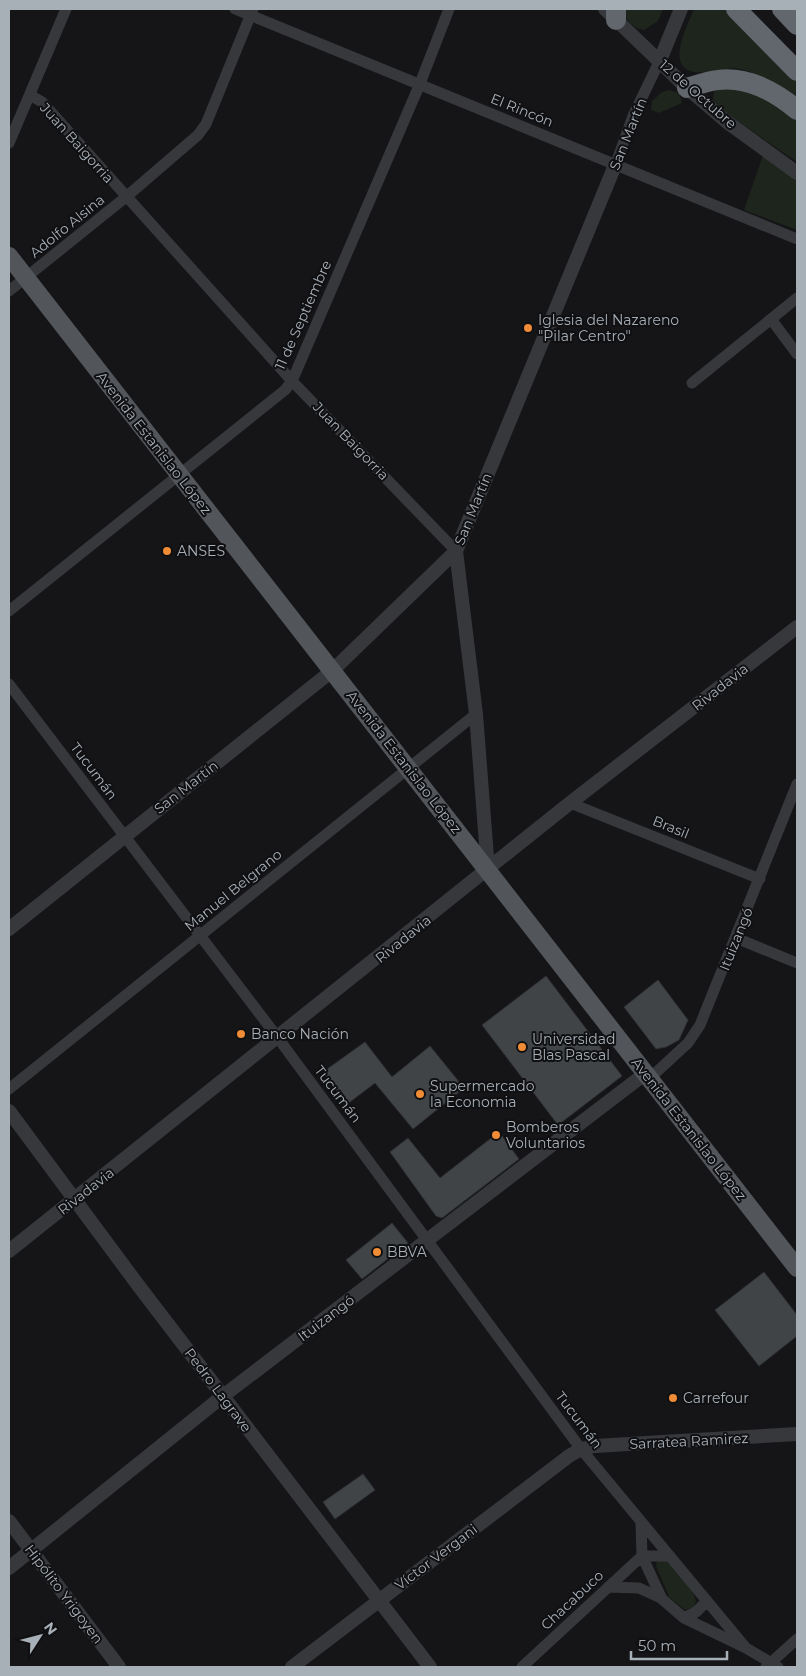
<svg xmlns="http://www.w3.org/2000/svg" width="806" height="1676" viewBox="0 0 806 1676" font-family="Montserrat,sans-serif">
	<rect width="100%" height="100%" fill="#151517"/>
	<!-- green -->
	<path fill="#1d251d" d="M623 9H663L658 21 644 30C633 28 625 20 623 9Z
		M694 9H727L797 81V102C781 91 763 76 744 70 733 66 721 70 710 72 660 78 684 33 694 9Z
		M723 82H732L797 117V162L723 111 713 100 714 91Z
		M669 90 679 93 682 103 659 113 651 110 652 101 662 92Z
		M763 155 797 179V230L744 210Z
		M662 1558C675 1566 694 1587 696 1602L693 1608 685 1610 669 1597 656 1566 657 1560Z"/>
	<!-- building -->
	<path fill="#414447" stroke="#2f3033" d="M546 976 622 1076 558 1125 482 1025Z
		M658 980 688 1020 679 1040 666 1047 656 1049 624 1007Z
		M365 1042 392 1077 430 1046 464 1088 413 1129 375 1083 346 1105 323 1072Z
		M499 1132 519 1159 442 1218 436 1216 390 1152 408 1138 440 1178Z
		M392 1223 408 1243 362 1279 346 1260Z
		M764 1272 797 1315V1336L759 1366 715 1310Z
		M363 1474 375 1490 335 1519 323 1502Z"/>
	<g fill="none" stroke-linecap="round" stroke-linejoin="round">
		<!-- minor -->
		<path stroke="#36383c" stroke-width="11" d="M235 9 797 239
			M30 95 42 102 292 381 456 551
			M9 143 66 9
			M616 163 633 116 660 60
			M9 291 126 197 198 135 206 124 253 9
			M771 319 797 354
			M692 383 797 298
			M9 611 285 390 292 381 419 86 449 9
			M9 684 278 1038 581 1449 746 1648
			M570 803 760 879
			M736 938 797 963
			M650 1078 688 1043 700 1025 797 784
			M9 1089 476 714
			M641 1523 642 1556 662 1599 684 1618 746 1648 778 1667
			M642 1556H670
			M608 1587 639 1588 661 1598
			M684 1618 696 1612 706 1602
			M522 1667 642 1556
			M766 1667 797 1639"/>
		<!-- tertiary -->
		<path stroke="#36383c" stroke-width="14" d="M605 9 687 88 727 122 797 173
			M660 60 681 9
			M456 551 476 714 488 870
			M9 929 333 670 456 551 616 163
			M9 1111 138 1285 430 1667
			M9 1251 570 803 797 627
			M9 1521 119 1667
			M9 1568 223 1396 646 1073
			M292 1667 569 1456 581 1449 595 1446 797 1434"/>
		<!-- primary -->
		<path stroke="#52565b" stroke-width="18" d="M9 256 797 1268"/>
		<!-- motorway -->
		<path stroke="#62676d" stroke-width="20" d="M616 9V20
			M736 9 797 71
			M782 9 797 25
			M687 88C697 85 708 81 718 80 747 76 776 92 797 110"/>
	</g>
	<!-- markers -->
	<g fill="#ef8c35" stroke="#101012" stroke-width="2">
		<circle cx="528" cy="328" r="5"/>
		<circle cx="167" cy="551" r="5"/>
		<circle cx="241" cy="1034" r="5"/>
		<circle cx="522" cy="1047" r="5"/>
		<circle cx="420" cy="1094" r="5"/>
		<circle cx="496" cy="1135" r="5"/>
		<circle cx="377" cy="1252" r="5"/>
		<circle cx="673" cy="1398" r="5"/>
	</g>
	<g text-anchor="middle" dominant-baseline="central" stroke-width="4" stroke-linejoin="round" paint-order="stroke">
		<!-- street labels -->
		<g font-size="14" fill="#a7afb7" stroke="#101012">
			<text transform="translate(698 94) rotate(41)">12 de Octubre</text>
			<text transform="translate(522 110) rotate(22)">El Rincón</text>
			<text transform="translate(628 134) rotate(-68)">San Martín</text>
			<text transform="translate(77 143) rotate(48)">Juan Baigorria</text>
			<text transform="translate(67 226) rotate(-39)">Adolfo Alsina</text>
			<text transform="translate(303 315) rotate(-66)">11 de Septiembre</text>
			<text transform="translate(351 441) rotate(46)">Juan Baigorria</text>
			<text transform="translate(154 443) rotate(52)">Avenida Estanislao López</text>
			<text transform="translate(473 509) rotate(-68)">San Martín</text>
			<text transform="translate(720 687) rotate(-38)">Rivadavia</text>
			<text transform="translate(404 762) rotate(52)">Avenida Estanislao López</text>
			<text transform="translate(94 771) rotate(53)">Tucumán</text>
			<text transform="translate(186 787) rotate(-38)">San Martín</text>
			<text transform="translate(671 827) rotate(22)">Brasil</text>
			<text transform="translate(233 890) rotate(-39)">Manuel Belgrano</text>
			<text transform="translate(403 939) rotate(-39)">Rivadavia</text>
			<text transform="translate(736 939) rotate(-68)">Ituizangó</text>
			<text transform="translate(338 1094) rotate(53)">Tucumán</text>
			<text transform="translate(689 1129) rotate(52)">Avenida Estanislao López</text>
			<text transform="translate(86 1191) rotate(-38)">Rivadavia</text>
			<text transform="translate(326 1318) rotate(-37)">Ituizangó</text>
			<text transform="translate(218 1390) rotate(53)">Pedro Lagrave</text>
			<text transform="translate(579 1420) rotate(53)">Tucumán</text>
			<text transform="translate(689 1441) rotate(-3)">Sarratea Ramirez</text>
			<text transform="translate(436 1557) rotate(-37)">Víctor Vergani</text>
			<text transform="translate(64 1594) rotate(53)">Hipólito Yrigoyen</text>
			<text transform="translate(572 1600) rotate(-43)">Chacabuco</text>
		</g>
		<!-- poi labels -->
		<g font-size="14" fill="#a7afb7" stroke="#101012" text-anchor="start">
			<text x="538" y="320">Iglesia del Nazareno<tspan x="538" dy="16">"Pilar Centro"</tspan></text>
			<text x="177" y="551">ANSES</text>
			<text x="251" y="1034">Banco Nación</text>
			<text x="532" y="1039">Universidad<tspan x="532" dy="16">Blas Pascal</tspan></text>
			<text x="430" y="1086">Supermercado<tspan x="430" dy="16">la Economia</tspan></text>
			<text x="506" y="1127">Bomberos<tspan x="506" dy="16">Voluntarios</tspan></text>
			<text x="387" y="1252">BBVA</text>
			<text x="683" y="1398">Carrefour</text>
		</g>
	</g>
	<!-- border -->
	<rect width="806" height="1676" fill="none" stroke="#a7afb7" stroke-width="20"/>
	<!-- north arrow -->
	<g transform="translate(40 1636) rotate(54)" stroke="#101012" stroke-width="4" paint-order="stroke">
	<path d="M0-4L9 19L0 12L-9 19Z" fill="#a7afb7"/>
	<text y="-8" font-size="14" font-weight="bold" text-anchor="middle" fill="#a7afb7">N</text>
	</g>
	<!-- scale -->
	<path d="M631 1651v8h96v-8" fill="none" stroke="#a7afb7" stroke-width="2.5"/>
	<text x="638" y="1651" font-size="15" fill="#a7afb7" stroke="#101012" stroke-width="4" paint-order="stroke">50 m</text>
</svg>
